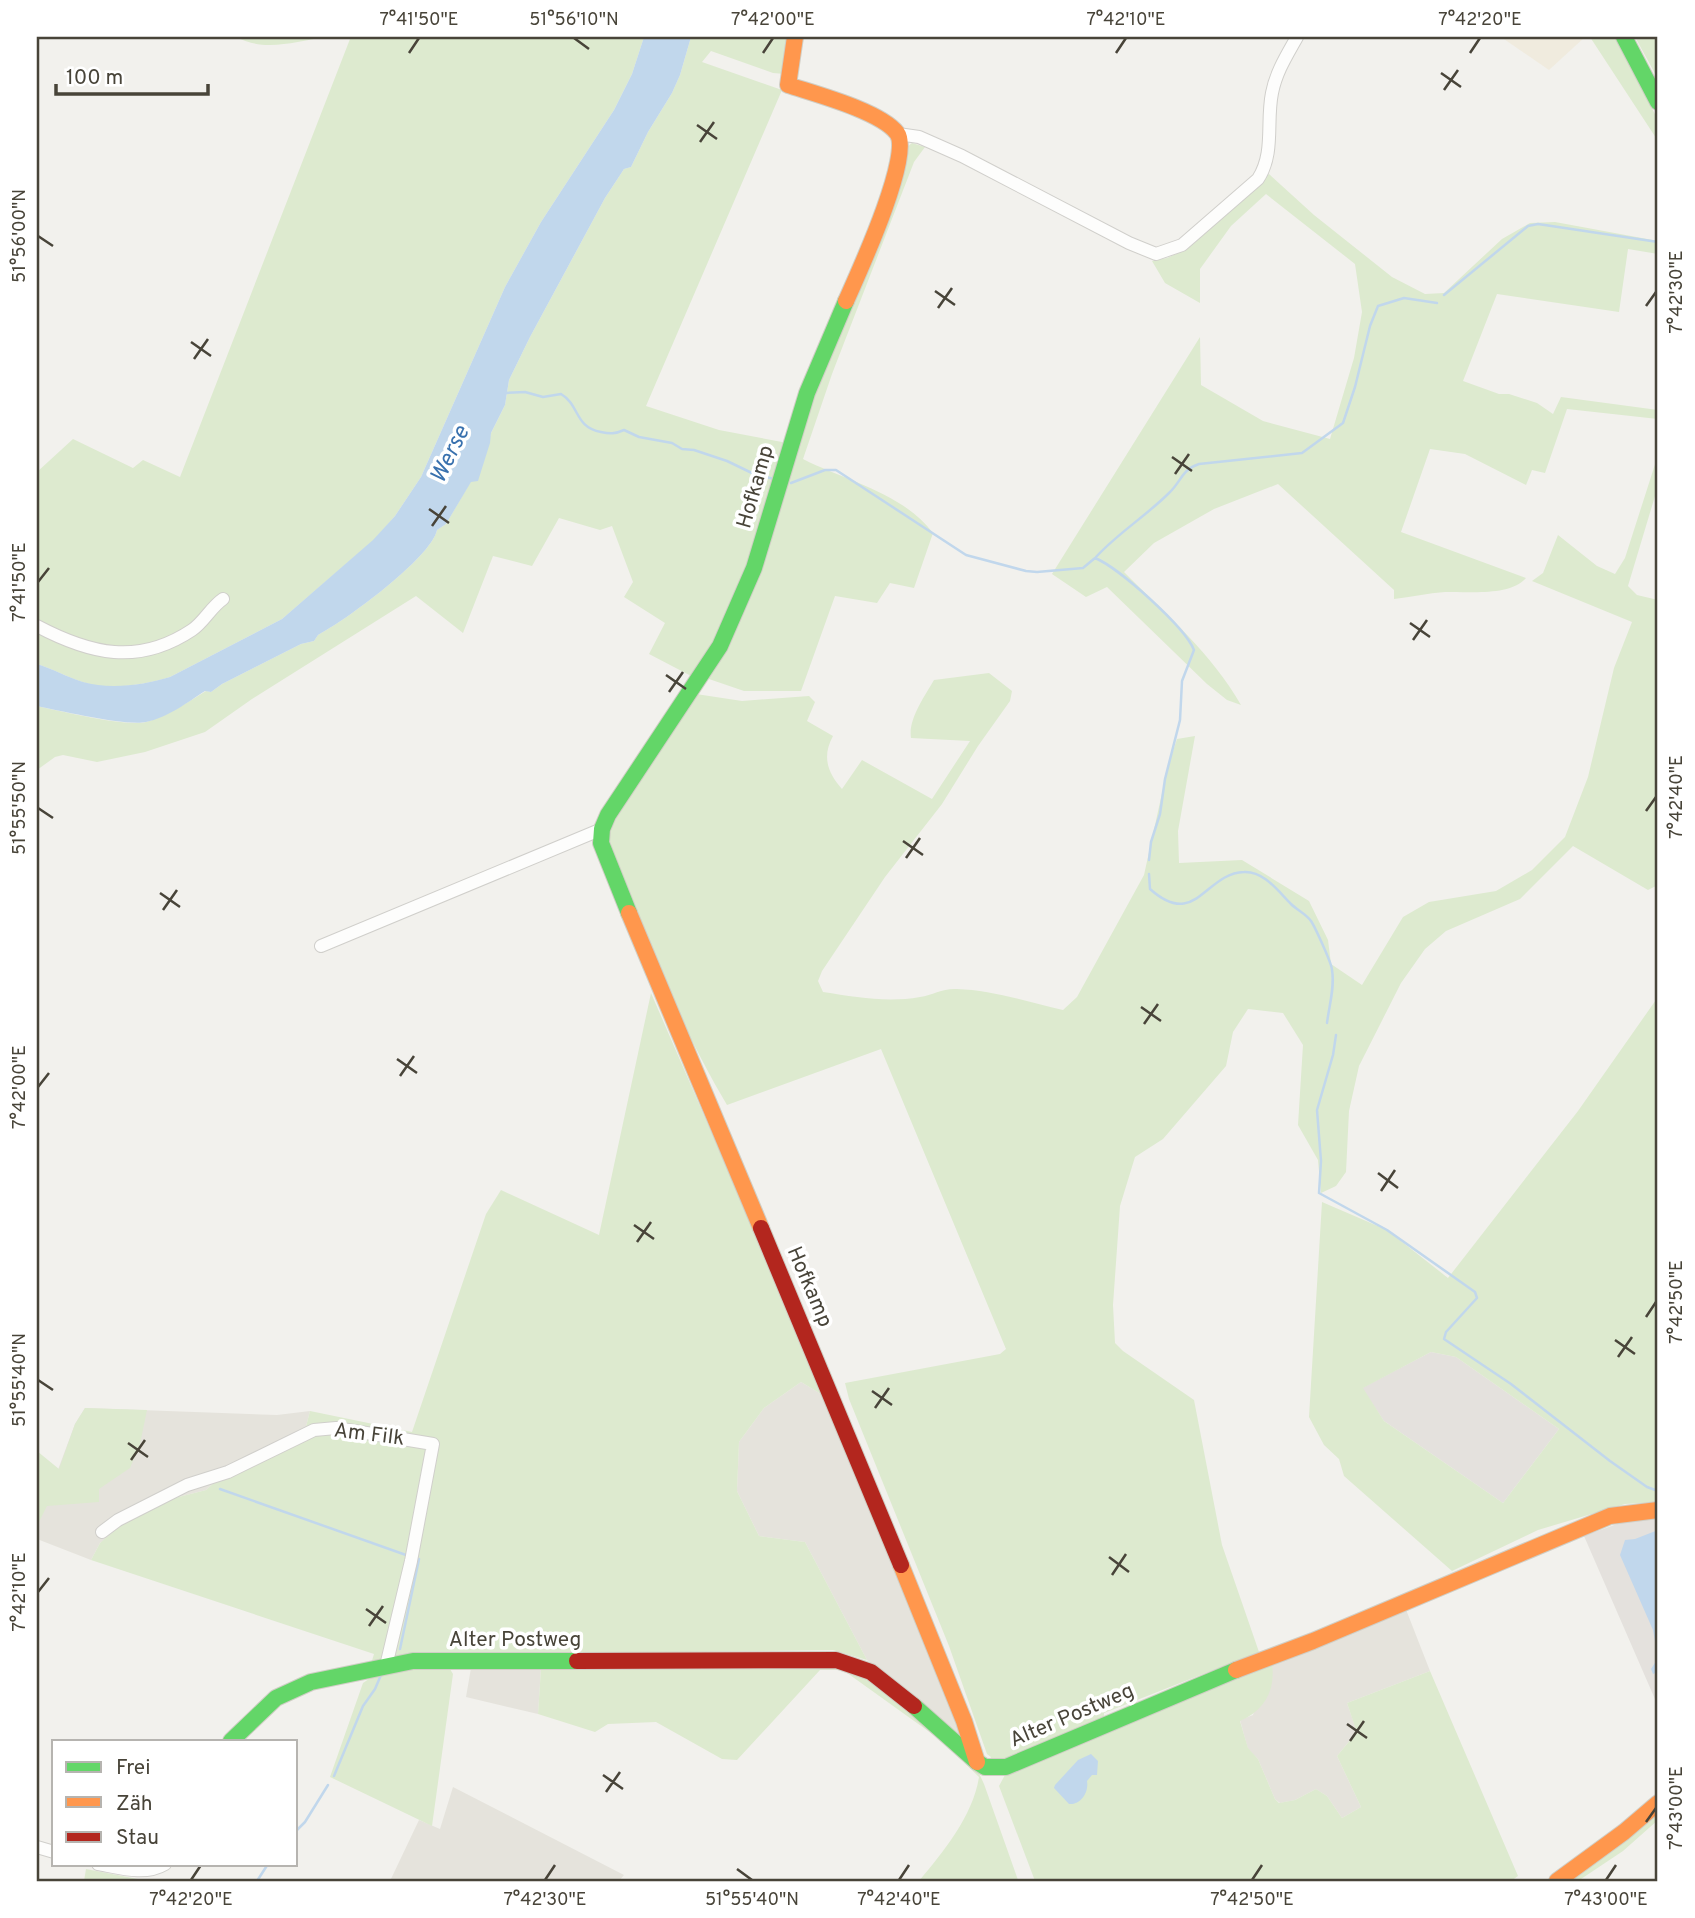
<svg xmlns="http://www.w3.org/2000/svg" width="1695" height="1918" viewBox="0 0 1695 1918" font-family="Overpass,sans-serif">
	<rect width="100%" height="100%" fill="#f2f1ed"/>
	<!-- residential -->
	<path fill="#e5e3dc" d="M801 1382 826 1397 964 1743 908 1691 867 1660 805 1542 759 1536 737 1491 739 1442 764 1408Z
		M85 1408 277 1415 310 1411 302 1442 218 1479 206 1490 167 1500 100 1543 91 1560 37 1539V1526L75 1424Z
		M1405 1607 1430 1671 1347 1703 1356 1729 1352 1738 1337 1756 1361 1807 1342 1818 1327 1796 1316 1789 1295 1800 1280 1803 1275 1799 1258 1759 1248 1749 1240 1720 1253 1715 1271 1658 1311 1645 1319 1648 1325 1644Z
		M471 1668H541L538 1714 466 1697Z
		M453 1787 624 1875 619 1881H390L419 1820 440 1829Z"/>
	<!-- commercial -->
	<path fill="#f0ebde" d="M1501 37H1585L1549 70Z"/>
	<!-- industrial -->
	<path fill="#e4e1dd" d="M1431 1352 1456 1357 1559 1429 1503 1503 1384 1421 1362 1388Z
		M1658 1516V1706L1584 1536 1628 1520Z"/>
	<!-- green -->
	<path fill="#ddeacf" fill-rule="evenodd" d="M237 37H324C297 42 262 52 237 37Z
		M365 37H644L632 74 614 110 541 222 505 287 421 477 395 516 374 540 282 619 170 677C147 684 118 689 94 685 74 681 56 670 37 664V472L73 439 133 468 143 460 180 477 350 39Z
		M691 37H804L797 75 773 73 711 51 702 62 782 90 646 406 719 430 782 442 794 452 907 147 912 143 925 147 914 162 832 374 803 459C846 481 903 493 933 533L914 588 890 583 877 603 835 596 801 691H744L706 678H695L649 654 665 623 624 597 633 582 612 526 600 530 559 518 532 566 493 556 463 633 416 596 252 699 205 732 145 752 97 762 63 755 55 757 37 770V706C60 711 126 727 146 722 167 716 188 702 206 691L211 692 222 684 301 644 314 641 318 635C345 621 431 558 437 530L446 524 485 457 491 433 505 405 509 380 530 337 605 198 624 169 631 167 648 132 672 93 680 75Z
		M1590 37H1615L1658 120V141Z
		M1635 37H1658V79Z
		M1269 174 1314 215 1392 277 1425 294 1444 293 1502 239 1530 223 1555 222 1658 241V254L1628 249 1619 312 1497 294 1463 381 1499 394H1509L1537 403 1553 414 1561 397 1658 410V419L1567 409 1545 473 1532 470 1526 485 1465 454 1430 449 1401 532 1526 578C1509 597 1468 591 1445 592 1428 593 1411 597 1394 599V590L1278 484 1214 509 1154 543 1124 572C1165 613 1212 654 1241 705L1227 700 1207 684 1107 587 1086 597 1052 574 1200 337 1201 385 1263 421 1330 439 1354 358 1362 312 1355 264 1266 194 1231 226 1200 269V303L1165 283 1152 261 1167 258 1183 251Z
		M1658 455V486L1628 586 1637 595 1658 600V885L1648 890 1573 846 1520 899 1446 931 1425 949 1401 983 1359 1066 1349 1111 1346 1172 1336 1186 1321 1193 1318 1160 1298 1125 1303 1045 1283 1013 1248 1009 1233 1032 1226 1066 1163 1139 1135 1157 1120 1206 1113 1305 1115 1343 1123 1351 1194 1400 1222 1545 1259 1652 1104 1713V1718L1008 1760 988 1763 991 1757 987 1754 949 1646 849 1399 845 1383 1000 1354 1006 1349 881 1049 727 1105C678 1023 644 933 607 845V833L696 694 742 701 809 696 815 702 807 721 833 736C822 756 827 772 842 789L862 760 932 799 970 741 911 738C908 719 925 696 934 680L989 673 1012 691 1010 701 978 746 942 804 885 877 822 971 818 981 823 992C856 997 887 1003 920 997 933 995 943 988 957 989 992 990 1028 1002 1063 1010L1077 997 1144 875 1168 766 1177 739 1195 736 1178 831 1179 863 1242 860 1309 901 1328 940 1331 964 1362 985 1403 917 1429 902 1496 891 1532 870 1565 837 1588 777 1614 668 1632 622 1532 581 1543 573 1558 535 1597 566 1615 574 1625 558Z
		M651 993 826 1397 801 1382 764 1408 739 1442 737 1491 759 1536 805 1542 867 1660 833 1650 475 1655 371 1664 374 1654 91 1560 100 1543 120 1526 167 1500 206 1490 218 1479 302 1442 310 1411 412 1432 486 1214 501 1190 599 1235Z
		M1658 997V1502L1625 1504 1538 1530 1452 1571 1344 1476 1339 1459 1324 1445 1309 1417 1322 1202 1387 1230 1448 1278 1578 1111ZM1431 1352 1456 1357 1559 1429 1503 1503 1384 1421 1363 1388Z
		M85 1408 147 1410 140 1444 130 1468 99 1489V1502L47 1506 37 1526V1451L59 1469 75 1424Z
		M1271 1658C1277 1687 1267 1709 1240 1721L1248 1748 1258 1759 1275 1799 1279 1803 1295 1800 1316 1789 1327 1796 1342 1818 1361 1807 1337 1756 1352 1738 1356 1730 1347 1703 1430 1671 1518 1876 1511 1881H1035L999 1786 1005 1775Z
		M412 1665 450 1669 453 1674 432 1826 330 1777 363 1683 379 1672Z
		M840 1666 867 1675 977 1769 984 1784 1018 1880 919 1881C943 1852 973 1816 979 1777L942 1741 843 1670H820L737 1760 722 1759 656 1722 608 1724 595 1732 538 1714 541 1668Z
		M1658 1811V1820L1623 1851 1578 1881H1567Z
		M86 1869 143 1880 148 1881H84Z"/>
	<!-- water -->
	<path fill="#c1d7ec" d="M644 37H691L680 75 672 93 648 132 631 167 624 169 605 198 530 337 509 380 505 405 491 433 490 443 478 481 471 482 446 524 437 530C431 558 345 621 318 635L314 641 301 644 222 684 211 692 205 691C188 702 167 718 146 722 125 726 61 711 37 706V664C53 669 67 677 83 682 110 690 144 685 170 677L282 619 373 540 395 516 421 477 505 287 541 222 614 110 632 74Z
		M1658 1530V1672L1653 1674 1651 1669 1658 1658 1653 1630 1620 1555 1625 1540 1635 1539Z
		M1091 1754 1098 1761 1097 1775H1092L1087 1781C1089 1792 1081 1805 1069 1804L1054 1788 1055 1785 1078 1760Z"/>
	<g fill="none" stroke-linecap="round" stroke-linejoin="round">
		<!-- stream -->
		<path stroke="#c1d7ec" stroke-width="2.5" d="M1444 295 1528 226 1538 224 1658 242
			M505 393 525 392 543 397 561 394C580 405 574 427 601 432 610 434 615 434 624 430L639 437 672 443 682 449 694 450 727 461 754 474 774 479
			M791 483 825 470H836L966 555 1026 571 1037 572 1083 568 1095 558C1118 567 1185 627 1194 650L1182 681 1180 720 1165 779 1160 814 1151 842 1149 860
			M1096 557C1118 533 1146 516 1169 493 1182 481 1181 470 1199 464L1302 453 1343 423 1355 387 1370 326 1378 306 1404 298 1437 303
			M1149 874 1150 889C1196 930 1205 873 1244 872 1264 871 1278 891 1291 904 1297 910 1306 914 1311 921 1315 927 1332 964 1332 970 1335 987 1329 1006 1327 1023
			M1336 1035 1333 1055 1317 1110 1321 1161 1319 1193 1387 1230 1475 1292 1477 1298 1446 1332 1444 1339 1511 1384 1610 1461 1647 1487 1658 1491
			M220 1489 406 1555
			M400 1649 419 1559
			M334 1776 363 1706 375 1689 381 1675
			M296 1831 305 1822 328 1785
			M257 1881 268 1864"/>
		<defs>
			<path id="street" d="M898 134 919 137 962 156 1129 243 1156 254 1182 245 1258 179C1275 153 1266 122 1272 93 1276 72 1287 55 1297 37
				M37 626C90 654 138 666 192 630 204 622 211 607 223 599
				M321 946 602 829
				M102 1532 118 1520 187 1485 228 1472 314 1430 336 1428 433 1444 411 1561 386 1666
				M37 1847 54 1852
				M98 1864C120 1868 145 1876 165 1864"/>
			<path id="fast" d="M1624 37 1658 102
				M629 913 601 843 602 829 608 815 720 646 754 568 807 393 846 301
				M914 1706 977 1762 985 1767H1006L1236 1670
				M231 1741 276 1698 311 1682 413 1661H577"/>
			<path id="slow" d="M795 37 788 85C815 94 880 111 897 133 913 155 858 274 846 301
				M629 913 761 1228
				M901 1565 964 1721 977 1762
				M1236 1670 1313 1641 1610 1516 1658 1510
				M1557 1881 1624 1832 1658 1803"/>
			<path id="jam" d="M761 1228 901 1565
				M577 1661 836 1660 871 1672 914 1706"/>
		</defs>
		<!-- street casing -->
		<use href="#street" stroke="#d0cfcb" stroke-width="14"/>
		<!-- fast casing -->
		<use href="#fast" stroke="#d0cec5" stroke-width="18"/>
		<!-- slow casing -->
		<use href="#slow" stroke="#d0cec5" stroke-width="18"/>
		<!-- jam casing -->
		<use href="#jam" stroke="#d0cec5" stroke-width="18"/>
		<!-- street -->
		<use href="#street" stroke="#fdfdfc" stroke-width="12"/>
		<!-- fast -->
		<use href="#fast" stroke="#63d668" stroke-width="16"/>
		<!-- slow -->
		<use href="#slow" stroke="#ff974d" stroke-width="16"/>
		<!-- jam -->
		<use href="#jam" stroke="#b3261e" stroke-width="16"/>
	</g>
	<!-- ticks -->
	<path fill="none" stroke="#484439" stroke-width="2.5" d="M574 38 589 49M409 53 419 38M763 53 773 38M1116 53 1126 38M1470 53 1480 38M1441 73 1461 87M1444 90 1458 70M697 125 717 139M700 142 714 122M38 236 53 246M935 291 955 305M1646 306 1656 292M938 308 952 288M191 342 211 356M194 359 208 339M1172 457 1192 471M1175 474 1189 454M429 509 449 523M432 526 446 506M38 582 49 568M1410 623 1430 637M1413 640 1427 620M666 675 686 689M669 692 683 672M38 808 53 818M1646 811 1656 797M903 841 923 855M906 858 920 838M160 893 180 907M163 910 177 890M1141 1007 1161 1021M1144 1024 1158 1004M397 1059 417 1073M400 1076 414 1056M38 1087 49 1073M1378 1173 1398 1188M1381 1191 1395 1170M634 1225 654 1239M637 1242 651 1222M1646 1317 1656 1302M1615 1340 1635 1354M1618 1357 1632 1337M38 1380 53 1390M872 1391 892 1405M875 1408 889 1388M128 1443 148 1457M131 1460 145 1440M1109 1557 1129 1572M1112 1575 1126 1554M38 1592 49 1578M366 1609 386 1623M369 1626 383 1606M1347 1724 1367 1738M1350 1741 1364 1721M603 1775 623 1789M606 1792 620 1772M1646 1822 1656 1808M737 1869 752 1880M191 1880 201 1865M545 1880 555 1865M899 1880 909 1865M1252 1880 1262 1865M1606 1880 1616 1865"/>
	<g text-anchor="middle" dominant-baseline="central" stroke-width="7" stroke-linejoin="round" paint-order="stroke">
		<!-- street labels -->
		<g font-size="21" fill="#484439" stroke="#fff">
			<text transform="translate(756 487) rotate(-74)">Hofkamp</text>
			<text transform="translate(809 1287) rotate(67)">Hofkamp</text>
			<text transform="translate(369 1435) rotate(7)">Am Filk</text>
			<text x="515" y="1640">Alter Postweg</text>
			<text transform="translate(1072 1716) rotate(-23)">Alter Postweg</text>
		</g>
		<!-- water labels -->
		<g font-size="23" font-style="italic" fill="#3971ae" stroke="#fff">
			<text transform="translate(451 455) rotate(-64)">Werse</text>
		</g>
	</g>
	<!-- border -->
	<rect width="1695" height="1918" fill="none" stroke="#ffffff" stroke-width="77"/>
	<!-- legend -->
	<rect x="52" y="1740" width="245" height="126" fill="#ffffff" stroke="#b6b4b0" stroke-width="2"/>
	<rect x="66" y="1762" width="35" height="10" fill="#63d668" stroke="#b6b4b0" stroke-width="2"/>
	<text x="116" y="1774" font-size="21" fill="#484439">Frei</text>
	<rect x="66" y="1797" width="35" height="10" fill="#ff974d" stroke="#b6b4b0" stroke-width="2"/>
	<text x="116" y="1810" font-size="21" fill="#484439">Zäh</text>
	<rect x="66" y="1832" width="35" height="10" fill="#b3261e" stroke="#b6b4b0" stroke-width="2"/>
	<text x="116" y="1844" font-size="21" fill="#484439">Stau</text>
	<!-- scale -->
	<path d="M56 84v10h152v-10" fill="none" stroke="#484439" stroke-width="3.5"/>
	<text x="66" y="84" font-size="21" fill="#484439" stroke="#ffffff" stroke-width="5" paint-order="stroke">100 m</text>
	<rect x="38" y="38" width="1618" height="1842" fill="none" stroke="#484439" stroke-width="2.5"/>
	<g font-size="18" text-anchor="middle" fill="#484439">
		<text x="419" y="25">7°41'50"E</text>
		<text x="574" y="25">51°56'10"N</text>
		<text x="773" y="25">7°42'00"E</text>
		<text x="1126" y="25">7°42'10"E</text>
		<text x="1480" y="25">7°42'20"E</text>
		<text transform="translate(19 236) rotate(-90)" y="6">51°56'00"N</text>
		<text transform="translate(1676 292) rotate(-90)" y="6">7°42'30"E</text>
		<text transform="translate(19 582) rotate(-90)" y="6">7°41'50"E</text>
		<text transform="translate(1676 797) rotate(-90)" y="6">7°42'40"E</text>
		<text transform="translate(19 808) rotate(-90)" y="6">51°55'50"N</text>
		<text transform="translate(19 1087) rotate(-90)" y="6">7°42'00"E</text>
		<text transform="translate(1676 1302) rotate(-90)" y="6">7°42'50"E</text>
		<text transform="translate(19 1380) rotate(-90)" y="6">51°55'40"N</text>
		<text transform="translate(19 1592) rotate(-90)" y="6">7°42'10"E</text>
		<text transform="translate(1676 1808) rotate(-90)" y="6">7°43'00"E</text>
		<text x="191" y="1905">7°42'20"E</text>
		<text x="545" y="1905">7°42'30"E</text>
		<text x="752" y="1905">51°55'40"N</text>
		<text x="899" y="1905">7°42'40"E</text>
		<text x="1252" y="1905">7°42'50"E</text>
		<text x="1606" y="1905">7°43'00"E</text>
	</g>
</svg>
